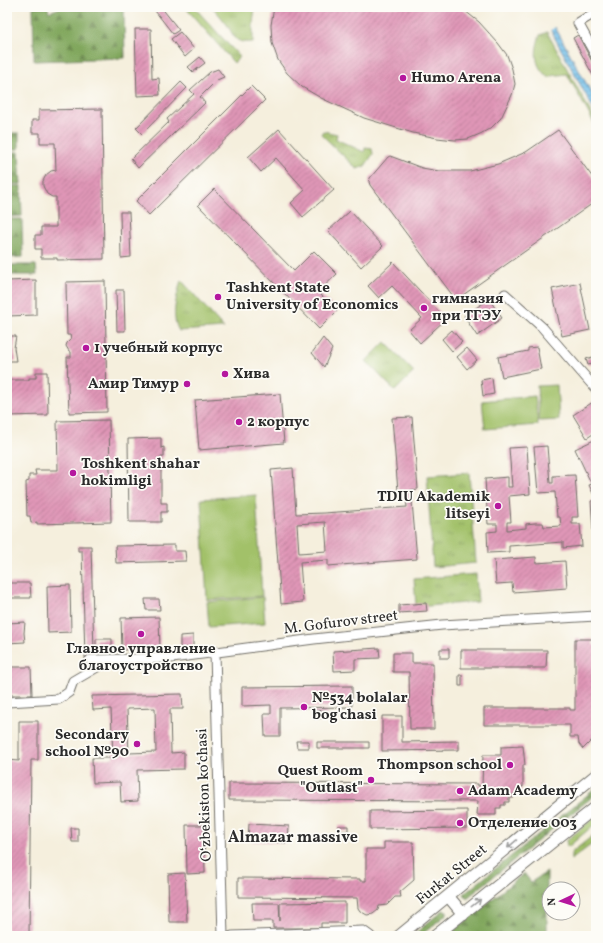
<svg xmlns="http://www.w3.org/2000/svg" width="603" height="943" viewBox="0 0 603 943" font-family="Vollkorn,serif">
	<defs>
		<pattern id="grass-tufts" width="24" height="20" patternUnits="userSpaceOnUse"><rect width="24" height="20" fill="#a2c169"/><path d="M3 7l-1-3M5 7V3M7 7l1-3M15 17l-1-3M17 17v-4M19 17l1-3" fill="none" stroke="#849d57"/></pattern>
		<pattern id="forest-firs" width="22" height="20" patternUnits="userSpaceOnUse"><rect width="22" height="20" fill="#81a75d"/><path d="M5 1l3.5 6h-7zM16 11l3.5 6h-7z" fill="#6a884d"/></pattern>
		<pattern id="water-rules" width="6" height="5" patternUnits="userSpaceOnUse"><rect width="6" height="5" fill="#6dbce8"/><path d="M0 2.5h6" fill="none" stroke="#5a99bc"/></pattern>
		<pattern id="building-hatch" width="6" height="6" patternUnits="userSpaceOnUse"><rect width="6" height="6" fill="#e096b7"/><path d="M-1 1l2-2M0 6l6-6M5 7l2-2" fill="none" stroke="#b67b95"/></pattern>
	</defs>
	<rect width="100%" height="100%" fill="#fdfcf7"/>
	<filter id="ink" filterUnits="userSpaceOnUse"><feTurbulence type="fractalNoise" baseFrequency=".025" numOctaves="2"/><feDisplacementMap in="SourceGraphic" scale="8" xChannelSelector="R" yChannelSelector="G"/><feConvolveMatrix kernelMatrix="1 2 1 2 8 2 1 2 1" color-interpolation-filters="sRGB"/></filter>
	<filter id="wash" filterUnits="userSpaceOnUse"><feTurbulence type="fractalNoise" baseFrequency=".012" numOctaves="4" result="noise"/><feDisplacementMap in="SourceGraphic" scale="16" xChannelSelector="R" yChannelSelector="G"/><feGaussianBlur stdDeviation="0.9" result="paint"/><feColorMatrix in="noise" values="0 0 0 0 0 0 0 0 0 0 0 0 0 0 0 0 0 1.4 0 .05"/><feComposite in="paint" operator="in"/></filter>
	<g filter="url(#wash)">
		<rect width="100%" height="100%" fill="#f5efdd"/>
		<!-- grass -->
		<path fill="url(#grass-tufts)" stroke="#66764a" d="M185 7H194L240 57 234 63Z
			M212 7H255L253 24V42C232 44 235 35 225 22 221 17 217 12 212 7Z
			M547 32 596 122V127L567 74 551 76 549 78C534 67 534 52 540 35Z
			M323 131 337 134 336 139 364 152 365 148 372 149 373 154 365 166 357 169 321 134Z
			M181 280 224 328 179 331C170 316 177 296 181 280Z
			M385 342 414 372 395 391 366 361Z
			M469 473 476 563 433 567 427 476Z
			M476 574 478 602 416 607 414 579Z
			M596 816V823L568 847 567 846 566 841Z
			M596 833V841L571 860V853Z"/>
		<!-- forest -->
		<path fill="url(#forest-firs)" stroke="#566944" d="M33 7H48L49 12 62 7H124L125 58 34 61Z
			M7 133H19V149L7 150Z
			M7 152H19L21 184H7Z
			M7 186H21L22 216 7 217Z
			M7 219H22L23 257 7 258Z
			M7 265H36L37 275H7Z
			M596 788V794L467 898 464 894Z
			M547 872V936H447L524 873 531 882Z
			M443 910 447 911V914L420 936H412Z"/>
		<!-- pitch -->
		<path fill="#a2c169" stroke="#66764a" d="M557 385 559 420 539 421 537 386Z
			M535 396 538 425 485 429 482 401Z
			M256 495 262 596 207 600 201 499Z
			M263 597 265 623 209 627 207 602Z"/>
		<!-- water -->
		<path fill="url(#water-rules)" stroke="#4c748a" d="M538 7H544L596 101V114Z"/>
		<!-- pier -->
		<path fill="#f5efdd" d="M536 7H546L557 26 549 31Z"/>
		<g id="blocks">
			<!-- building -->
			<path fill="url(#building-hatch)" fill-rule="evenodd" d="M7 7H8L9 34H7Z
				M152 7H161L179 30 173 34Z
				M274 7H460L479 22 498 43 507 55 512 69 515 84 512 95 501 118 491 128 480 134 468 139 455 140 437 138 413 133 364 118 321 98 302 87 287 73 278 60 272 43 271 25Z
				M135 29H151L152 79 159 78 160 95 137 96Z
				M180 32 194 49 185 57 171 39Z
				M578 35 596 69V81L573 38Z
				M200 57 205 63 193 72 188 67Z
				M218 69 224 77 217 80 200 97 205 103 138 168 131 159 169 122 167 119 194 94 190 90 210 72Z
				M181 82 187 88 142 134 136 128Z
				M251 86 265 100 149 215 136 201Z
				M102 109 104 259 57 260V258H41V249H35V235H41V227H56V197H52L47 194 43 186V181L46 175 51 171 56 170 55 143H40V133H32V120H39V110Z
				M279 129 334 190 303 217 291 203 305 190 276 158 261 172 248 157Z
				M558 130 596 182V201L456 300 370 185 369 182 370 178 388 157 390 156 422 168 439 171H470L498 164 526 152Z
				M214 189 294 271 314 251 337 274 318 292 337 311 319 329 198 205Z
				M350 211 383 246 361 267 328 231Z
				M120 212H129L131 257 121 258Z
				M393 262 446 319 420 343 409 330 422 318 392 286 379 298 368 286Z
				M36 280V315L7 316V281Z
				M105 281 107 412 69 413 67 357H71V352L69 351 66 346 67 343 71 339 70 335H67L66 282Z
				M580 283 590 330 562 336 552 289Z
				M116 290H124L125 331H117Z
				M489 299 502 318 477 336 464 316Z
				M452 330 462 342 452 351 442 339Z
				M7 336H16L14 348 16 361H7Z
				M323 338 332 349 324 367 312 353Z
				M537 347 541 369 502 377 498 357 528 351V348Z
				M467 348 477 360 467 369 457 357Z
				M596 356V363L588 365 586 359Z
				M36 372H47L48 415 7 416V380H29V378H36Z
				M492 378 494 394 483 396 481 380Z
				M280 394 284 443 199 450 195 400Z
				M596 400V432L587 438 573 415Z
				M412 417 418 489 411 490 417 559 328 566V560L300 562 303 602 281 604 271 470 293 468 296 514 324 513 407 507 405 490 398 491 392 418ZM325 522 327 551 299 553 297 524Z
				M109 420 111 522 37 524V522L31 523 30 516H27L26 482 29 481V475H36L35 470H58L57 421Z
				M161 438V448L164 447V457H161V503H167V512H161V522H129L128 439Z
				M594 440 596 445V481L591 483 575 449Z
				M547 446 550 483H553V476L575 475 578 517H572V524H580L582 546 563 548V542L509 546V552L488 553 487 532 497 531V524H488L485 479 508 477V487H512L509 448 527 447 530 494 509 496 511 522H507V530L526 528V524L535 523H543L544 527 561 526 560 517H557L555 492 538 493 534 447Z
				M596 483V560H595L591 501 596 500 589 485Z
				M175 545V551H185L186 561 116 563 115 546Z
				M78 546H91L94 653H89L90 658H85L82 551H78Z
				M536 557V563L565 561 567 588 513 592 512 583 496 584 494 560Z
				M7 583H30L31 598H7Z
				M70 585 71 632 48 633 47 586Z
				M145 599H159L160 610H146Z
				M426 603 427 611 399 613V605Z
				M159 617 160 649 122 650 121 618Z
				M25 622 24 633 25 642 7 643V623Z
				M193 635V648H180V636Z
				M96 639H112V650H96Z
				M575 639H593V645H596V736L583 749 579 744 578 737H570V725H484V708H570V710H575Z
				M379 648 380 658 355 659V670L334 671 333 651Z
				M440 649H449V658H440Z
				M461 650H547L546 668H461Z
				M393 653H412V663H433L434 729H410L409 672H393Z
				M7 667H31L32 695H7Z
				M459 675H462V686H459Z
				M352 686V707L280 708V736H265L264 714H271V705L242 706V687Z
				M182 694 183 709H170L171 753 184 752V769L137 770 138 801 121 802 120 782 93 783 92 758H113L111 709 93 710 92 696ZM155 708 156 752 129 753 127 709Z
				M326 710 327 718 314 719 313 711Z
				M382 716H402V742L459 741V750L382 751Z
				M19 721H38V760H31L29 936H7V760L19 761Z
				M296 741H309V748H297Z
				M317 742H369V748H317Z
				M523 746 525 765H523V787H521V791H517V794H513V798H509V802H505V805H501V808H496V815H477L478 801 229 800V783L478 784V786H482L483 755H501V747Z
				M467 810V828L370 829V811Z
				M249 824 289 826 288 843 248 841Z
				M186 825H204L205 873 187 874Z
				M338 826H348V831H338Z
				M71 828H78V842H72Z
				M384 842H413L414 880 400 892 401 897H395L387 905 379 906 378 910 373 914 367 915 360 911 358 908 357 898 238 897V878L360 879V881H366V849H384Z
				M185 873 187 922H169L168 874Z
				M345 902V923H321V928H273V921H253L252 903H279L280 921V903Z"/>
		</g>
	</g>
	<g filter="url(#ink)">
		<use href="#blocks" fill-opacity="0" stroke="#727069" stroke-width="1"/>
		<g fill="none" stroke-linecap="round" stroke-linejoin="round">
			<defs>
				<path id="minor" d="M596 12 578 23 596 56
					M505 294 542 327 596 389
					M215 653 223 936
					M90 660 172 658 314 639 442 625 596 616
					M7 702 59 699 69 692 73 681 109 660
					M232 936 363 931 370 936"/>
				<path id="major" d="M448 896 463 914
					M399 936 596 775
					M435 936 596 807"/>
			</defs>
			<!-- minor casing -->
			<use href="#minor" stroke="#727069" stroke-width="11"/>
			<!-- major casing -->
			<use href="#major" stroke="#727069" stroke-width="13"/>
			<!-- minor -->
			<use href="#minor" stroke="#fff" stroke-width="9"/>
			<!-- major -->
			<use href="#major" stroke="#fff" stroke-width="11"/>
		</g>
		<!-- one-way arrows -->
		<defs><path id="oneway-shaft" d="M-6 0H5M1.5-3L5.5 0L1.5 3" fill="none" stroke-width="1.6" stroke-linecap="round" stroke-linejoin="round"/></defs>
		<g stroke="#a0a0a0">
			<use href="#oneway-shaft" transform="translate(512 844) rotate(139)"/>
			<use href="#oneway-shaft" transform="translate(476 903) rotate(-38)"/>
		</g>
	</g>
	<!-- markers -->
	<g fill="#b5179e" stroke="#fdfcf7" stroke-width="1.5">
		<circle cx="403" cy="78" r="4"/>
		<circle cx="218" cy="297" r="4"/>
		<circle cx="424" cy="308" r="4"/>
		<circle cx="86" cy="348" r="4"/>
		<circle cx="225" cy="374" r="4"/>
		<circle cx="187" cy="384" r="4"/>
		<circle cx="239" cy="422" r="4"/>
		<circle cx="73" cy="473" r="4"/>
		<circle cx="498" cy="506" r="4"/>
		<circle cx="141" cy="634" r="4"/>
		<circle cx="304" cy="707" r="4"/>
		<circle cx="137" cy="744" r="4"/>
		<circle cx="510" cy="765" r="4"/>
		<circle cx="371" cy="780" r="4"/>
		<circle cx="460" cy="791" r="4"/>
		<circle cx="460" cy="823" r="4"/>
	</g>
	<g text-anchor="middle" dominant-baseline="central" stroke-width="3.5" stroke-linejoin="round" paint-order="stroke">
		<!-- poi labels -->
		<g font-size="15" font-weight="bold" fill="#2b2b2b" stroke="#fdfcf7" text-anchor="start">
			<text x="411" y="78">Humo Arena</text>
			<text x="226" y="288">Tashkent State<tspan x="226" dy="17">University of Economics</tspan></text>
			<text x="432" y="299">гимназия<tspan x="432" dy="17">при ТГЭУ</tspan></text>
			<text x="94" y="348">1 учебный корпус</text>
			<text x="233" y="374">Хива</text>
			<text x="179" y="384" text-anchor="end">Амир Тимур</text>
			<text x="247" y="422">2 корпус</text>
			<text x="81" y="464">Toshkent shahar<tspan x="81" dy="17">hokimligi</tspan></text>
			<text x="490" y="497" text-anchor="end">TDIU Akademik<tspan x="490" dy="17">litseyi</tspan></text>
			<text x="141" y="649" text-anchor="middle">Главное управление<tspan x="141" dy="17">благоустройство</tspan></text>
			<text x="312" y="698">№534 bolalar<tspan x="312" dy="17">bog'chasi</tspan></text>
			<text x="129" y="735" text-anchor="end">Secondary<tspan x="129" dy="17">school №90</tspan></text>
			<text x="502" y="765" text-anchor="end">Thompson school</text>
			<text x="363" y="771" text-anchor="end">Quest Room<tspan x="363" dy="17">"Outlast"</tspan></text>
			<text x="468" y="791">Adam Academy</text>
			<text x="468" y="823">Отделение 003</text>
		</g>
		<!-- street labels -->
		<g font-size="15" fill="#2b2b2b" stroke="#fdfcf7">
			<text transform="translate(341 623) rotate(-7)">M. Gofurov street</text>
			<text transform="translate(205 795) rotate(-92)">O‘zbekiston ko‘chasi</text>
			<text transform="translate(452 875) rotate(-39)">Furkat Street</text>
		</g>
		<!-- neighbourhood labels -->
		<g font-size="16" font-weight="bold" fill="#2b2b2b" stroke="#fdfcf7">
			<text x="293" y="838">Almazar massive</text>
		</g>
	</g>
	<!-- margin -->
	<rect width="603" height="943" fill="none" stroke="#fdfcf7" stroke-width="24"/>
	<!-- north arrow -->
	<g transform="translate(561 901) rotate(266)"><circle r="19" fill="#fdfcf7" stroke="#a9a8a5"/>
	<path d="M0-3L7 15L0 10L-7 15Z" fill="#b5179e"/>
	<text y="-6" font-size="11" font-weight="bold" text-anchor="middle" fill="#2b2b2b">N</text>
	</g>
</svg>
